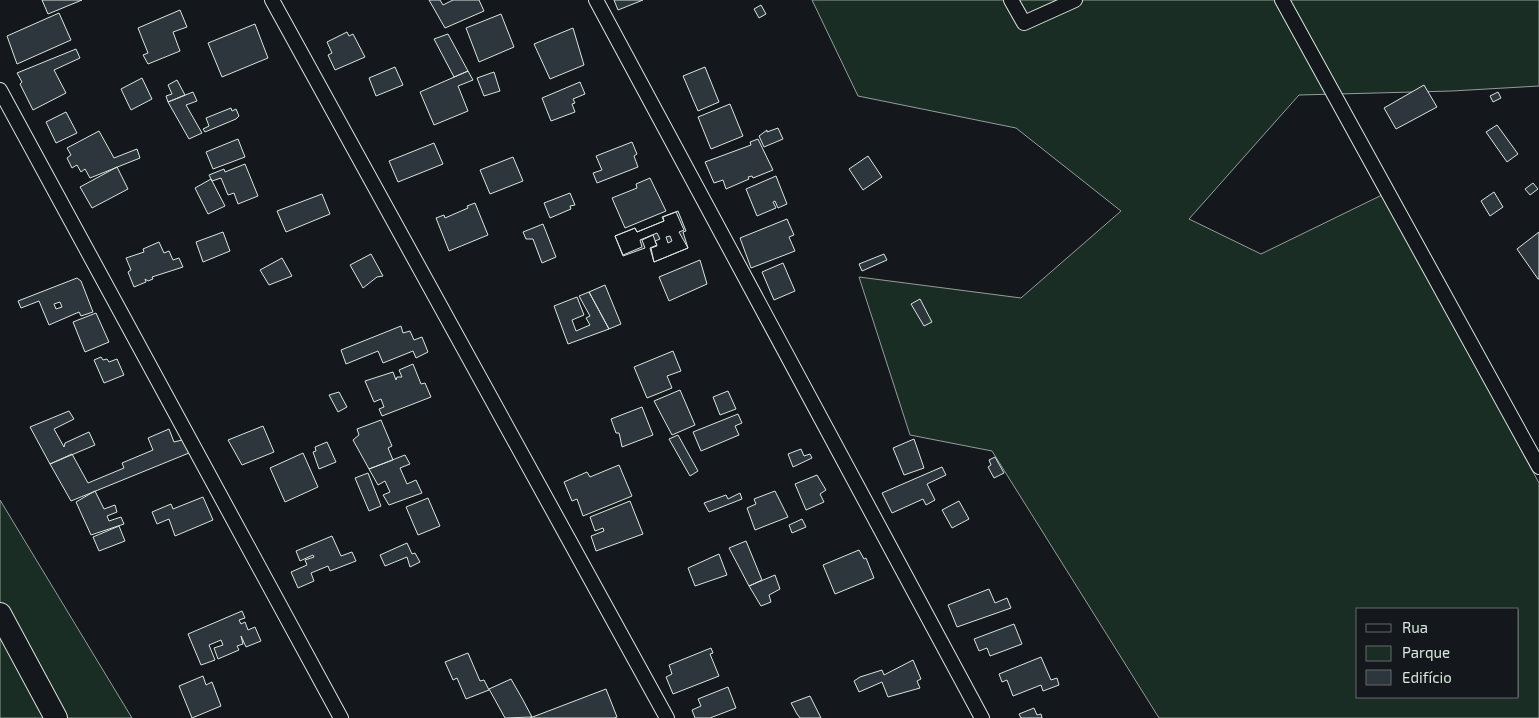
<svg xmlns="http://www.w3.org/2000/svg" width="1539" height="718" viewBox="0 0 1539 718" font-family="'Exo 2',sans-serif">
	<rect width="100%" height="100%" fill="#14181c"/>
	<!-- green -->
	<path fill="#1a2d24" stroke="#939e99" fill-rule="evenodd" d="M812 0H1539V86L1452 91 1299 95 1189 219 1261 254 1384 194 1539 483V718H1159L992 451 910 435 859 277 1021 298 1121 211 1016 128 858 96ZM1358 609H1518V697H1358Z
		M0 500 132 718H0Z"/>
	<!-- building -->
	<path fill="#2c363c" stroke="#d8e6dc" fill-rule="evenodd" d="M42 0H82L48 14Z
		M429 0H440L443 5 453 0H479L484 11 445 28Z
		M614 0H643L618 10Z
		M761 5 766 14 759 18 754 9Z
		M180 10 187 27 173 32 180 51 148 64 143 55 148 53 138 28Z
		M59 13 71 40 17 64 7 36Z
		M501 14 514 47 479 62 466 28Z
		M255 24 268 58 222 77 208 43Z
		M573 28 584 65 550 79 534 44Z
		M347 32 349 36 353 34 365 57 335 70 328 55 332 53 327 42Z
		M448 34 468 71 454 77 434 39Z
		M76 49 80 58 54 70 66 93 33 110 20 84 22 82 17 73Z
		M395 67 403 85 376 96 369 78Z
		M705 67 719 102 698 111 683 76Z
		M468 71 473 80 458 86 468 111 434 125 420 92Z
		M494 72 500 91 484 96 477 78Z
		M142 78 152 99 131 110 121 89Z
		M177 80 185 95 168 102 166 96 172 94 168 85Z
		M580 82 585 94 573 99 575 103 572 104 575 112 551 121 542 98Z
		M1424 85 1437 107 1396 129 1384 108Z
		M193 92 197 101 186 105 202 133 189 139 168 102Z
		M1498 92 1501 98 1493 102 1490 96Z
		M730 104 743 136 711 149 698 117Z
		M231 108 232 111 236 109 239 116 236 119 205 132 203 129 209 126 206 118Z
		M66 112 77 133 56 143 46 122Z
		M1497 125 1518 154 1507 162 1486 132Z
		M778 128 783 139 764 147 759 136 767 130V132Z
		M99 131 114 158 137 149 140 158 90 178 85 169 81 172 77 165 72 168 67 158 71 155 67 148Z
		M238 139 245 157 213 169 206 152Z
		M758 139 773 170 753 178 752 176 748 177 749 179 726 189 723 180 714 183 705 162 751 145 750 142Z
		M632 142 637 154 634 156 638 167 597 183 593 173 602 170 596 156Z
		M434 143 443 164 398 182 389 161Z
		M868 156 882 177 863 190 849 169Z
		M513 157 523 181 490 194 480 170Z
		M245 164 258 196 238 204 234 193 228 195 221 178 212 181 209 175 224 169 225 172Z
		M117 167 128 189 92 208 80 187Z
		M776 176 787 204 778 208 775 201 773 202 776 208 757 216 746 189Z
		M650 178 666 211 625 228 612 198 637 188 636 184Z
		M211 179 225 206 208 214 195 188Z
		M1533 183 1538 189 1530 195 1525 189Z
		M1494 192 1503 207 1490 216 1481 201Z
		M570 193 575 205 570 206 571 209 550 218 544 203Z
		M322 194 330 214 286 232 277 211Z
		M475 203 488 235 449 251 436 218 444 215 445 218 468 208 467 206Z
		M678 211 686 231 683 232 688 248 654 262 651 248 657 246 653 235 642 240 645 248 623 256 615 236 635 228 637 232 664 221 662 217ZM670 236 672 241 668 243 666 237Z
		M676 212 684 230 679 232 688 248 654 262 650 248 657 245 655 241 660 239 657 233 640 240 642 247 623 255 615 236 635 228 637 232 664 221 663 217Z
		M787 219 794 235 789 237 795 251 751 268 740 238Z
		M543 224 556 257 542 263 533 239H526L523 232Z
		M223 232 230 251 203 262 196 242Z
		M1539 232V279H1538L1517 249Z
		M159 242 164 253 169 251 173 260 179 258 183 267 152 277 153 279 148 281 145 279 146 282 134 287 128 272 131 270 126 258 144 252 143 249Z
		M371 254 383 276 377 277 363 288 350 265Z
		M884 254 887 260 862 271 859 264Z
		M282 258 292 276 269 285 260 270Z
		M700 260 707 284 669 301 659 277Z
		M783 263 795 291 774 300 762 272Z
		M77 278 81 281 93 312 81 316 79 312 49 325 39 301 21 308 18 301ZM60 302 62 307 56 309 54 304Z
		M605 285 621 324 609 329 589 292Z
		M589 292 609 329 568 344 554 306 577 297 584 315 572 320 576 331 590 325 586 318 590 316 579 296Z
		M920 299 932 322 924 326 911 304Z
		M96 313 109 342 85 352 73 322Z
		M401 326 403 333 410 331 414 340 422 337 428 352 416 358 413 351 383 363 378 351 346 364 341 350Z
		M673 351 681 371 667 376 672 388 647 398 634 367Z
		M101 357 103 360 107 359 109 362 117 359 124 375 104 383 94 360Z
		M413 364 421 384 425 383 431 397 382 416 379 409 384 407 381 399 374 402 365 381 393 372 396 380 397 377H402L399 370Z
		M680 390 695 425 672 435 654 401Z
		M728 391 736 409 720 415 713 397Z
		M339 392 347 407 338 412 329 395Z
		M642 407 653 435 622 447 620 437 619 433H616L611 419Z
		M69 411 74 419 54 429 64 447 65 443 89 432 95 445 50 464 30 427Z
		M738 414 742 423 735 426 739 435 701 451 693 432Z
		M381 420 392 446 388 448 393 460 369 469 353 440 359 435 357 429Z
		M263 426 274 452 242 465 228 440Z
		M169 429 174 442 182 440 189 453 71 501 50 464 72 454 88 483 124 468 122 463 153 450 148 438Z
		M678 435 698 471 690 476 669 439Z
		M914 439 924 468 904 475 893 448Z
		M327 442 336 462 319 469 313 452 316 451 315 447Z
		M801 449 804 456 810 454 812 458 793 467 788 454Z
		M303 453 318 487 285 502 270 468Z
		M405 455 410 464 400 468 407 484 416 480 422 493 389 505 383 495 390 492 385 481 378 485 369 469Z
		M995 457 1004 473 994 478 988 467 991 465 989 460Z
		M619 465 632 496 583 516 577 499 572 501 564 482 587 472 590 477Z
		M942 467 946 475 927 484 935 500 926 505 923 499 892 513 882 493Z
		M368 473 381 506 369 511 355 478Z
		M817 475 826 490 820 494 824 502 806 510 795 484Z
		M95 491 104 509 115 505 117 512 107 516 109 521 121 517 124 524 91 535 76 502Z
		M775 491 788 517 755 530 747 508 756 504 754 499Z
		M740 493 742 499 709 512 704 503 726 495 728 499Z
		M203 497 213 520 175 536 169 519 157 524 152 512 171 504 173 509Z
		M428 498 440 526 418 535 406 507Z
		M630 501 643 534 596 551 591 536 604 531 603 528 595 531 590 517Z
		M959 501 969 519 952 528 942 510Z
		M802 519 806 527 792 533 789 525Z
		M119 526 125 541 99 551 93 537Z
		M332 536 341 556 352 552 356 561 330 571 328 566 311 573 314 581 298 588 291 572 307 565 305 560 314 557 313 555 300 561 296 551Z
		M746 541 762 580 749 586 729 548Z
		M407 543 412 554 415 553 420 562 410 567 407 557 385 566 380 555Z
		M859 550 864 559 866 558 874 578 835 594 823 565Z
		M719 554 727 575 695 586 688 568Z
		M775 575 780 589 769 595 771 602 761 606 749 586Z
		M989 589 995 603 1007 598 1011 608 957 627 948 605Z
		M242 611 245 618 239 620 241 624 245 622 248 630 255 627 261 641 246 647 241 636 243 644 237 646 239 650 218 659 214 648 223 645 221 640 209 645 215 660 201 665 188 634Z
		M1014 624 1022 644 990 656 987 648 979 651 974 639Z
		M711 648 713 653 710 654 719 676 673 694 666 677 672 674 669 665Z
		M468 653 480 681 484 680 489 690 466 699 457 678 453 680 445 662Z
		M1041 657 1051 680 1057 678 1059 685 1043 691 1041 685 1013 696 1007 680 1002 682 999 674Z
		M913 660 921 679 917 681 920 688 888 697 882 682 859 692 854 681 860 677 882 670 884 675Z
		M203 676 206 685 212 682 221 706 192 718 179 686Z
		M511 679 523 700 532 717 505 718 489 689Z
		M728 687 736 708 710 718H695L692 710 701 706 698 699Z
		M606 689 617 717 614 718H530Z
		M810 696 821 718H800L797 714 791 703Z
		M1034 708 1037 715 1041 714 1042 718H1021L1019 714Z"/>
	<g fill="none" stroke-linecap="round" stroke-linejoin="round">
		<defs>
			<path id="street" d="M272 0 667 718
				M596 0 982 718
				M1011 0 1024 23 1075 0
				M1282 0 1539 467
				M0 90 341 718"/>
			<path id="primary" d="M0 614 56 718"/>
		</defs>
		<!-- street casing -->
		<use href="#street" stroke="#d8e6dc" stroke-width="16"/>
		<!-- primary casing -->
		<use href="#primary" stroke="#d8e6dc" stroke-width="24"/>
		<!-- street -->
		<use href="#street" stroke="#14181c" stroke-width="14"/>
		<!-- primary -->
		<use href="#primary" stroke="#14181c" stroke-width="22"/>
	</g>
	<!-- legend -->
	<rect x="1356" y="608" width="162" height="90" fill="#14181c" stroke="#626a69"/>
	<rect x="1366" y="624" width="25" height="8" fill="#14181c" stroke="#626a69"/>
	<text x="1402" y="633" font-size="15" fill="#d8e6dc">Rua</text>
	<rect x="1366" y="646" width="25" height="15" fill="#1a2d24" stroke="#626a69"/>
	<text x="1402" y="658" font-size="15" fill="#d8e6dc">Parque</text>
	<rect x="1366" y="670" width="25" height="15" fill="#2c363c" stroke="#626a69"/>
	<text x="1402" y="683" font-size="15" fill="#d8e6dc">Edifício</text>
</svg>
